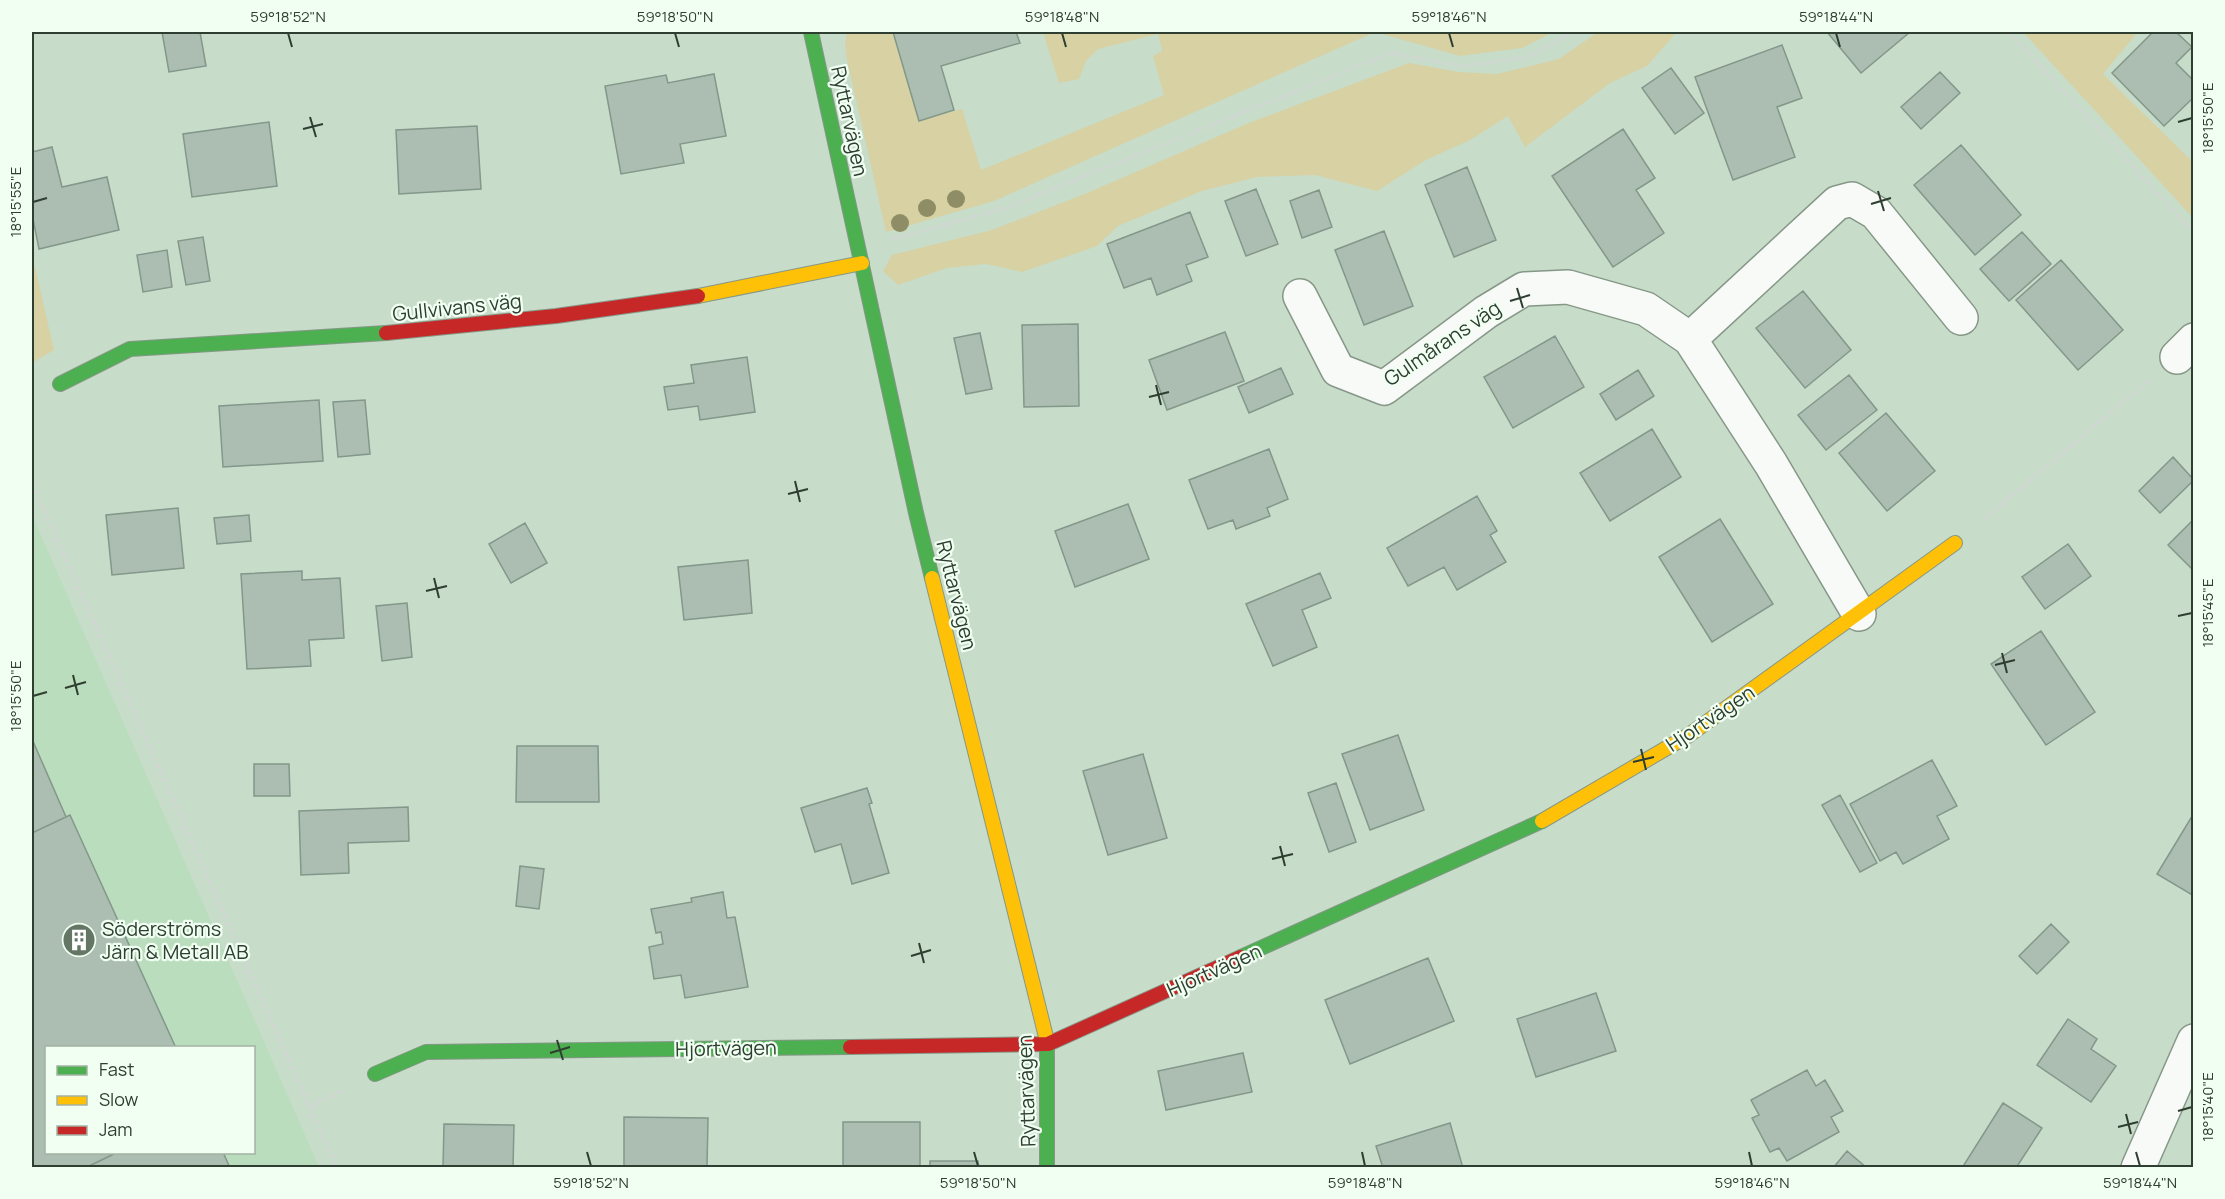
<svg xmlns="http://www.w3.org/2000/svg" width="2225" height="1199" viewBox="0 0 2225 1199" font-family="Manrope,sans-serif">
	<rect width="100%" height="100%" fill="#c7ddc9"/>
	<!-- built -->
	<path fill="#baddbe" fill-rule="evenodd" d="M32 515 299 1121 319 1167H32ZM46 1048H254V1152H46Z"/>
	<!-- green -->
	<path fill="#d7d1a4" d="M847 32H893L919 120 962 109 981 170 1164 95 1153 56 1162 51 1158 34 1098 49 1086 61 1079 79 1059 83 1043 32H1553L1522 48 1460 56 1375 32 994 201 886 232 847 60 845 44Z
		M1598 32H1677L1647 66 1610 83 1525 147 1508 116 1470 140 1426 160 1377 191 1315 175 1257 177 1202 191 1118 226 1097 246 1022 272 986 264 947 268 898 285 883 271 892 255 992 230 1087 193 1251 122 1409 63 1459 72 1497 74 1559 59Z
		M2023 32H2138L2103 74 2193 162V218Z
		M32 254 54 350 32 363Z"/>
	<!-- building -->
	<path fill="#abbeb1" stroke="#83978a" stroke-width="1.5" d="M162 32H200L206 66 169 72Z
		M893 32H1016L1020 43 941 66 954 110 919 121Z
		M1827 32H1910L1861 73Z
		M2153 32H2176L2192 47 2176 63 2194 81V97L2164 126 2112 73Z
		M1782 45 1802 98 1777 107 1795 157 1733 180 1695 77Z
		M1671 68 1704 113 1675 134 1642 88Z
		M1940 72 1960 93 1921 129 1901 107Z
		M714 74 726 136 680 144 684 163 621 174 605 86 666 75 668 83Z
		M269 122 277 186 192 197 183 134Z
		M477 126 481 189 399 194 396 130Z
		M1623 129 1655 178 1636 190 1664 233 1613 267 1552 176Z
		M1961 145 2021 215 1975 255 1914 185Z
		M52 147 62 187 107 177 119 230 39 249 32 214V152Z
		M1467 167 1496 240 1454 257 1425 185Z
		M1256 189 1278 244 1246 256 1225 201Z
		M1319 190 1332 227 1302 238 1290 201Z
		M1190 212 1208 257 1186 265 1192 281 1157 295 1151 278 1124 288 1107 244Z
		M1384 231 1413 306 1364 325 1335 250Z
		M2022 232 2051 264 2009 301 1980 269Z
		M203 237 210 281 186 285 178 241Z
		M167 250 172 287 143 292 137 255Z
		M2061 260 2123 330 2078 370 2016 300Z
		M1803 291 1851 350 1805 388 1756 328Z
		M1078 324 1079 406 1024 407 1022 325Z
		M1225 332 1244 381 1167 410 1149 360Z
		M980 333 992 389 966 394 954 338Z
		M1555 336 1584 387 1513 428 1484 377Z
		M747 357 755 412 700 420 698 406 668 410 664 387 694 383 691 365Z
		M1281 368 1293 394 1249 413 1238 387Z
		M1638 370 1654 396 1616 420 1600 394Z
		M1849 375 1877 410 1826 450 1798 415Z
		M319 400 323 461 223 467 219 406Z
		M365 400 370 454 338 457 333 402Z
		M1886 413 1935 471 1887 511 1839 453Z
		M1652 429 1681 477 1610 521 1580 473Z
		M1269 449 1288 499 1267 508 1270 516 1236 529 1233 520 1208 529 1189 480Z
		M2173 457 2194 480 2160 513 2139 491Z
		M1477 496 1497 531 1490 535 1506 562 1457 590 1444 567 1408 586 1387 548Z
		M1128 504 1149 559 1075 587 1055 531Z
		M178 508 184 568 112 575 106 515Z
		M249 515 251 541 217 544 214 518Z
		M1720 519 1773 604 1712 642 1659 557Z
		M2194 519V571L2168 545Z
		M525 523 547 563 511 583 489 544Z
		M2068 544 2091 576 2045 609 2022 577Z
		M748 560 752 613 684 620 678 567Z
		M302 571V580L340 578 344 638 309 640 311 666 247 669 241 574Z
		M1320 573 1331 598 1302 610 1317 647 1273 666 1246 604Z
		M407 603 412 657 382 661 376 606Z
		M2041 631 2095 712 2046 745 1991 664Z
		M1398 735 1424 810 1370 830 1342 754Z
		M32 739 66 817 32 833Z
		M517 746H598L599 802H516Z
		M1143 754 1167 838 1108 855 1083 771Z
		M1932 760 1957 806 1937 816 1949 839 1903 864 1896 852 1880 861 1850 804Z
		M254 764H289L290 796H254Z
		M1336 783 1356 842 1329 852 1308 793Z
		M867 788 872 803 869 804 889 873 852 884 841 844 815 852 801 808Z
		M1840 795 1877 863 1860 872 1822 805Z
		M408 807 409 841 348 843 349 873 301 875 299 811Z
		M2194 813V896L2157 874Z
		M70 815 176 1048H46V1152H118L85 1168H32V833Z
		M520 866 544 869 539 909 516 906Z
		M723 892 727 918 735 917 748 987 685 998 681 975 654 979 649 947 663 944 661 932 656 933 651 909 692 902 691 898Z
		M2051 924 2069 942 2037 974 2019 956Z
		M1428 958 1454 1021 1350 1064 1325 1000Z
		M1596 993 1616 1051 1536 1077 1517 1019Z
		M2068 1019 2097 1039 2091 1049 2116 1066 2091 1102 2037 1065Z
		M1243 1053 1252 1092 1166 1110 1158 1071Z
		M1807 1070 1816 1086 1825 1080 1843 1111 1831 1117 1839 1132 1787 1161 1779 1148 1770 1152 1752 1118 1759 1115 1751 1100Z
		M2003 1103 2042 1128 2016 1168H1962Z
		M624 1117 708 1118 707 1168H624Z
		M843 1122H920V1168H843Z
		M1450 1123 1463 1168H1383L1376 1146Z
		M444 1124 514 1125 513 1168H443Z
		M1847 1151 1867 1168H1833Z
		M118 1152H223L230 1168H85Z
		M930 1161H978L979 1168H930Z"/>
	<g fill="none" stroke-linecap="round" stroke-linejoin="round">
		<defs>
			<path id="street" d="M1300 296 1338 370 1384 388 1486 312 1524 289 1568 287 1646 309 1690 339 1771 464 1859 614
				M1690 339 1837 203 1852 199 1876 213 1961 318
				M2177 357 2194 340
				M2138 1168 2194 1041"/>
			<path id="fast" d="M811 32 916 513 932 578
				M60 384 130 349 386 333
				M1241 957 1542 821
				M375 1074 426 1052 850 1047
				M1047 1168V1041"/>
			<path id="slow" d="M698 296 862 263
				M932 578 1047 1041
				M1542 821 1689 735 1955 543"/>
			<path id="jam" d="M386 333 556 316 698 296
				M850 1047 1048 1044 1241 957"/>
		</defs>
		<!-- street casing -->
		<use href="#street" stroke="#869788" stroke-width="36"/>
		<!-- fast casing -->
		<use href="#fast" stroke="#869788" stroke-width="16"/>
		<!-- slow casing -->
		<use href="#slow" stroke="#869788" stroke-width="16"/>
		<!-- jam casing -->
		<use href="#jam" stroke="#869788" stroke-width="16"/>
		<!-- path -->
		<path stroke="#d0d6d1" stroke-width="4" stroke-dasharray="4.5 3" stroke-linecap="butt" d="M2009 32 2194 233
			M893 239 1003 209 1391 53 1461 66 1529 57 1573 32
			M32 483 337 1168
			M1983 520 2149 380
			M310 1107 344 1090"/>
		<!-- street -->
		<use href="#street" stroke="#f7faf7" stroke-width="33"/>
		<!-- fast -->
		<use href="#fast" stroke="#4caf50" stroke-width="14"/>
		<!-- slow -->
		<use href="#slow" stroke="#ffc107" stroke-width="14"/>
		<!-- jam -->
		<use href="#jam" stroke="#c62828" stroke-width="14"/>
	</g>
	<!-- trees -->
	<g fill="#8f8d65">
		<circle cx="956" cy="199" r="9"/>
		<circle cx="927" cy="208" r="9"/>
		<circle cx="900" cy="223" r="9"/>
	</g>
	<!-- ticks -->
	<path fill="none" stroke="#2e3e30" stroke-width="2" d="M288 33 292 47M675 33 679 47M1062 33 1066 47M1449 33 1453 47M1836 33 1840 47M310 117 316 137M2178 122 2192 118M303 129 323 124M1878 191 1884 211M33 202 47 198M1871 204 1891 198M1517 288 1523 308M1510 301 1530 295M1156 385 1161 405M1149 397 1169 392M795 481 800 502M788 494 808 489M434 578 439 598M426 591 447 586M2178 616 2192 613M2002 653 2007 673M1995 665 2015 660M73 675 78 695M65 688 86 682M33 696 47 692M1641 749 1646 770M1633 762 1654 757M1280 846 1285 866M1272 859 1293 854M919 943 924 963M911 956 931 950M557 1040 563 1060M550 1053 570 1047M2178 1111 2192 1107M2126 1114 2131 1134M2118 1127 2138 1122M587 1152 591 1166M974 1152 978 1166M1362 1152 1365 1166M1749 1152 1752 1166M2136 1152 2140 1166"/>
	<!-- icons -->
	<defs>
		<symbol id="building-disc" viewBox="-11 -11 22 22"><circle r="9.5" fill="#647666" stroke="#f0fff1"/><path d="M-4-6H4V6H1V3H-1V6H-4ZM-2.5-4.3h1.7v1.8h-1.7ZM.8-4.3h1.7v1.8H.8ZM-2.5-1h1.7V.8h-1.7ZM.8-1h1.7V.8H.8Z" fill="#fff"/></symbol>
	</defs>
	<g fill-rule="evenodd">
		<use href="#building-disc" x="60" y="921" width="38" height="38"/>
	</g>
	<g text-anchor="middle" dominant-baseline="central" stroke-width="4.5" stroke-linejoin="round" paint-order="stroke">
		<!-- street labels -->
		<g font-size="20" fill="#2e3e30" stroke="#f0fff1">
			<text transform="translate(850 121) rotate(78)">Ryttarvägen</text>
			<text transform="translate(457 307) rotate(-6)">Gullvivans väg</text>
			<text transform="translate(1442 343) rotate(-34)">Gulmårans väg</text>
			<text transform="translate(957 595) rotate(76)">Ryttarvägen</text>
			<text transform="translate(1710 718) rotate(-34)">Hjortvägen</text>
			<text transform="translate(1214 970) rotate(-24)">Hjortvägen</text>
			<text transform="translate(726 1048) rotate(-1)">Hjortvägen</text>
			<text transform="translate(1026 1091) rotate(-92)">Ryttarvägen</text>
		</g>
		<!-- poi labels -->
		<g font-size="20" fill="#2e3e30" stroke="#f0fff1" text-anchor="start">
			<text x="102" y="928">Söderströms<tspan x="102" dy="23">Järn &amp; Metall AB</tspan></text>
		</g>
	</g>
	<!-- border -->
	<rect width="2225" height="1199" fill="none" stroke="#f0fff1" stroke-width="66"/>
	<!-- legend -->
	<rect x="45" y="1046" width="210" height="108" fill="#f0fff1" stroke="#a2b2a4" stroke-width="1.5"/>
	<rect x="57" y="1066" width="30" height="9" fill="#4caf50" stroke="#a2b2a4" stroke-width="1.5"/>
	<text x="99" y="1076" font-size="18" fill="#2e3e30">Fast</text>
	<rect x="57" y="1096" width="30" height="9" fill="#ffc107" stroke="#a2b2a4" stroke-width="1.5"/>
	<text x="99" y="1106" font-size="18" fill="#2e3e30">Slow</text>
	<rect x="57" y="1126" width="30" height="9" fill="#c62828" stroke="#a2b2a4" stroke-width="1.5"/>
	<text x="99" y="1136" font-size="18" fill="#2e3e30">Jam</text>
	<rect x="33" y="33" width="2159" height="1133" fill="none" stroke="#2e3e30" stroke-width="2"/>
	<g font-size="15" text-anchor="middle" fill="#2e3e30">
		<text x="288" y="22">59°18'52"N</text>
		<text x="675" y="22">59°18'50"N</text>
		<text x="1062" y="22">59°18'48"N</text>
		<text x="1449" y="22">59°18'46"N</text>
		<text x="1836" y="22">59°18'44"N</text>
		<text transform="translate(2208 118) rotate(-90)" y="5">18°15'50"E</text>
		<text transform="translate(16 202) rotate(-90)" y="5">18°15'55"E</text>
		<text transform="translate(2208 613) rotate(-90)" y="5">18°15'45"E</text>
		<text transform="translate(16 696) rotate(-90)" y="5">18°15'50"E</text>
		<text transform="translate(2208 1107) rotate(-90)" y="5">18°15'40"E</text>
		<text x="591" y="1188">59°18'52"N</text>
		<text x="978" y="1188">59°18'50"N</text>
		<text x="1365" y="1188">59°18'48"N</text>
		<text x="1752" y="1188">59°18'46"N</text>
		<text x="2140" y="1188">59°18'44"N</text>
	</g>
</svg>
